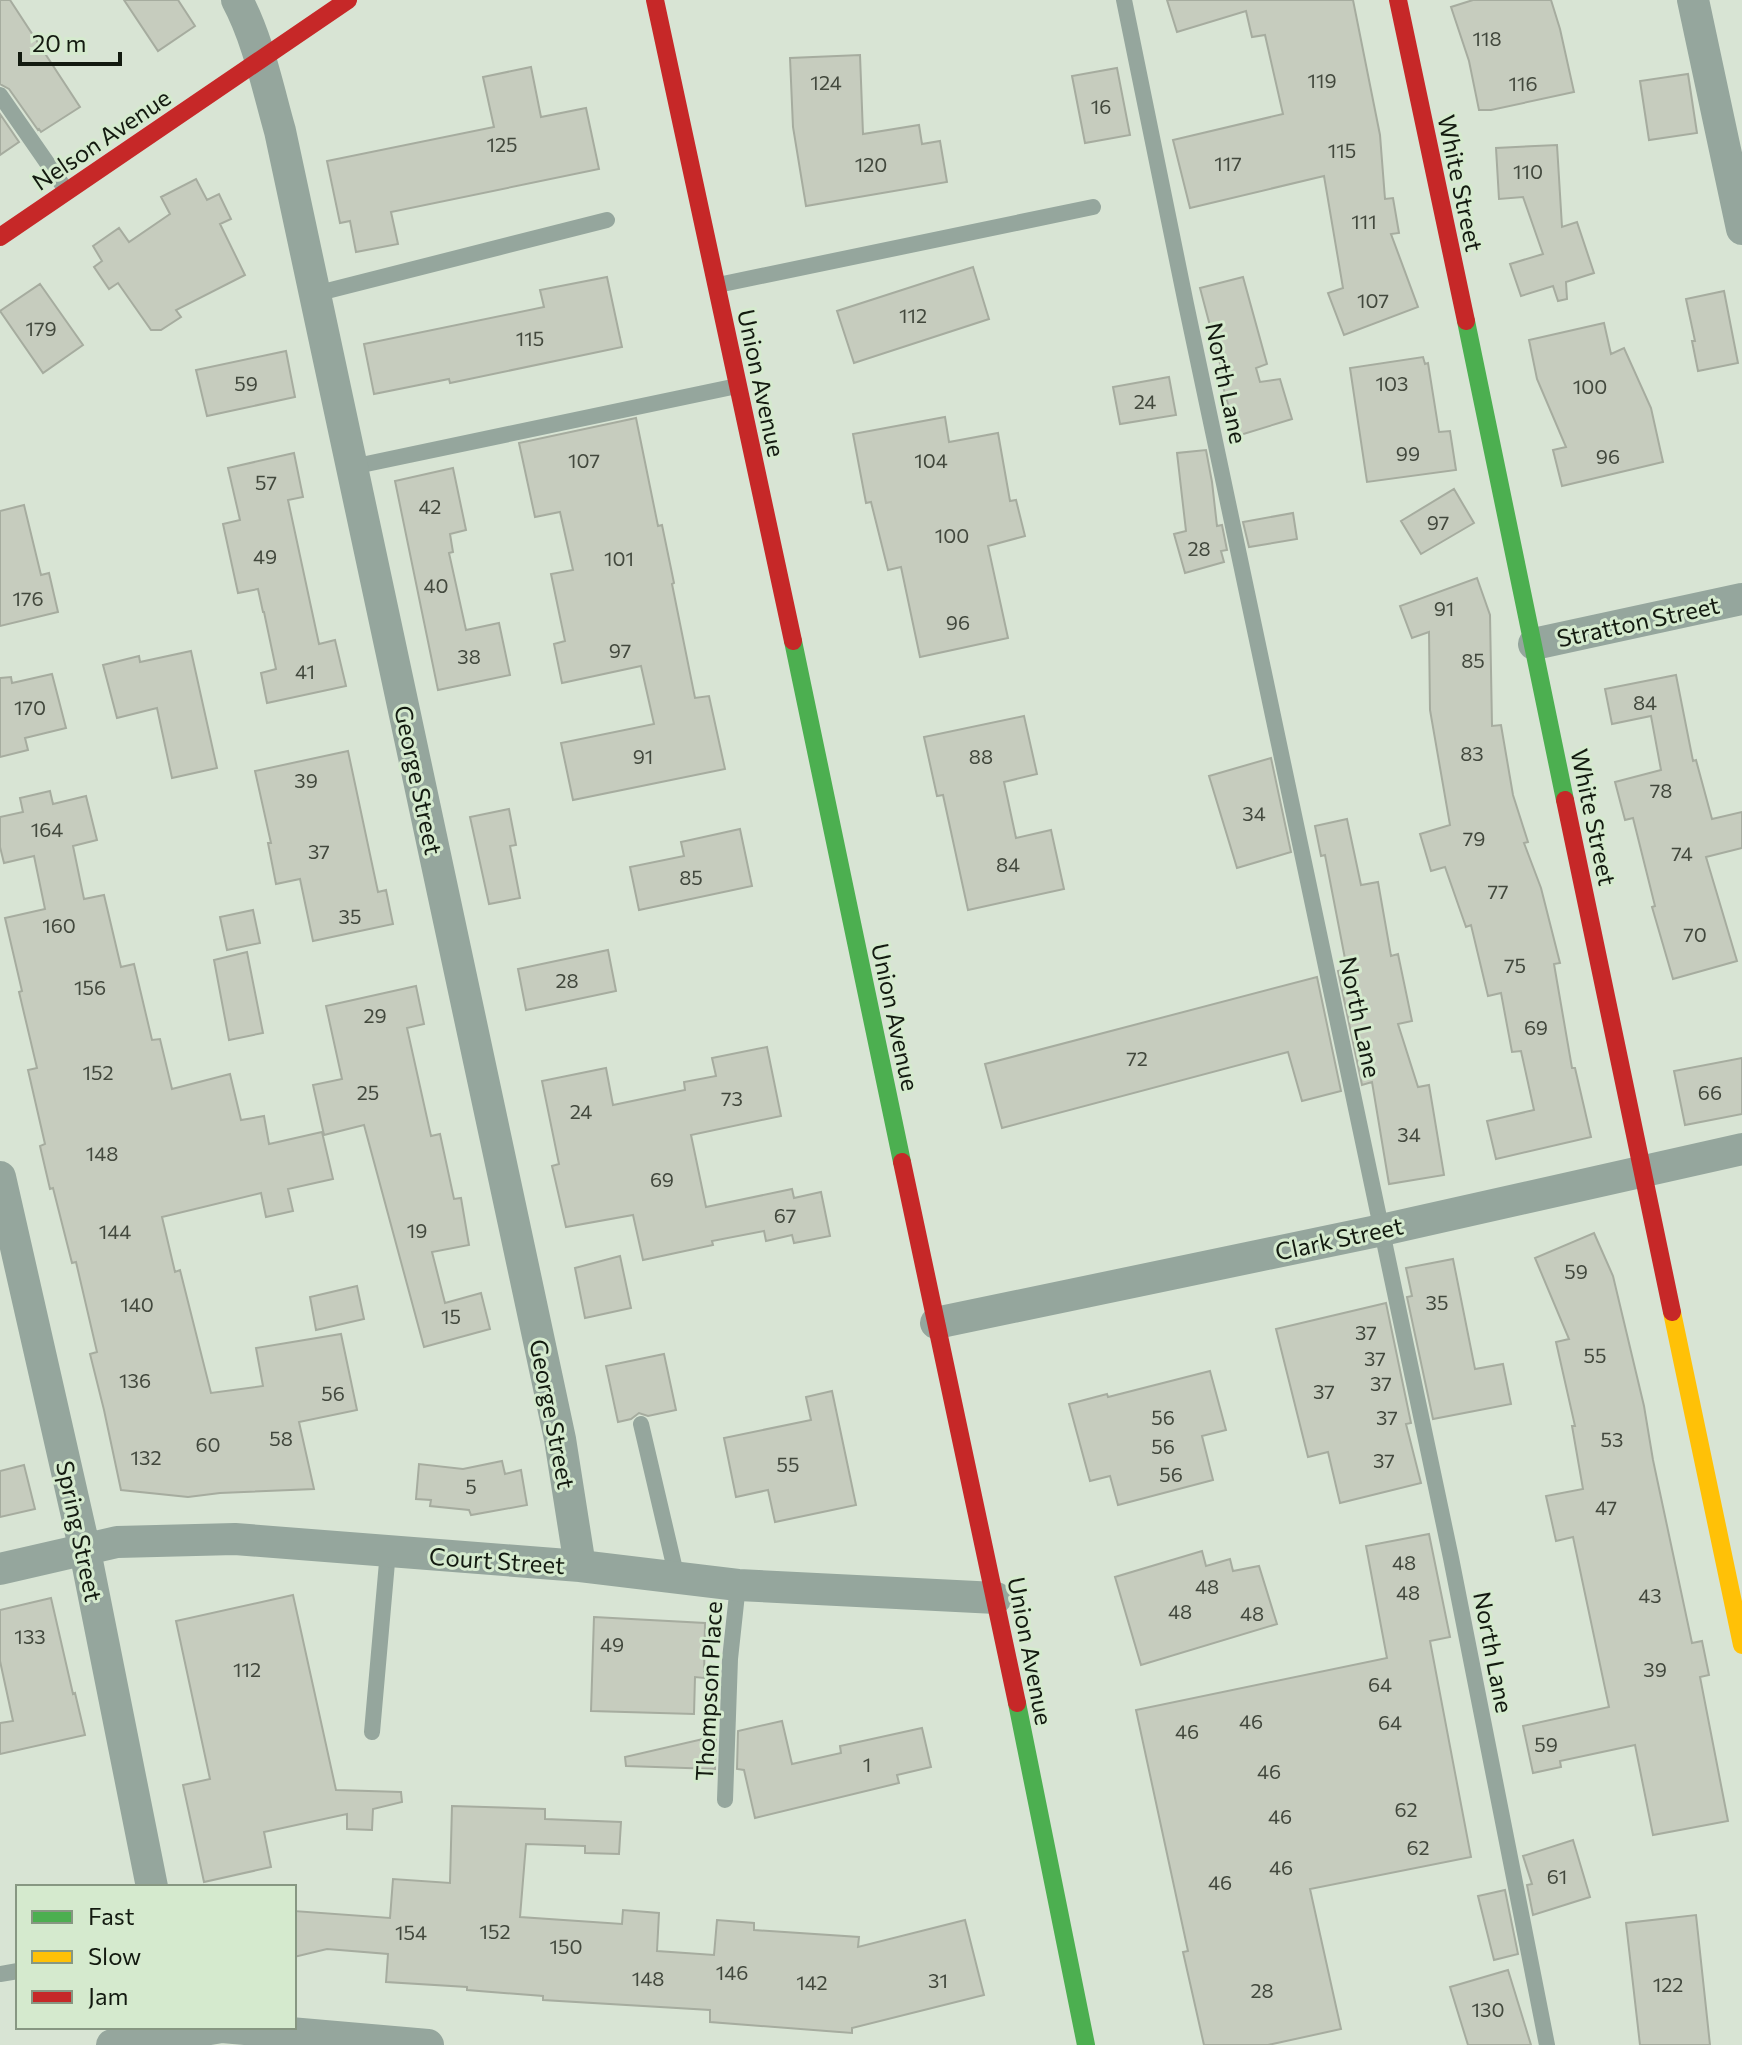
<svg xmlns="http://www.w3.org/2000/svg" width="1742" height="2045" viewBox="0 0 1742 2045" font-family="Commissioner,sans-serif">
	<rect width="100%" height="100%" fill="#d8e4d4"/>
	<!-- building -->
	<path fill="#c6ccbe" stroke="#a6ac9f" stroke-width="2" d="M0 0H10L80 107 41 132 39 129 38 130 9 89 0 84Z
		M124 0H178L195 26 158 51Z
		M1167 0H1353L1380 135 1385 199 1393 198 1399 233 1391 234 1418 307 1344 335 1328 293 1343 288 1324 176 1190 208 1173 140 1283 114 1265 35 1252 37 1246 11 1177 32Z
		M1473 0H1551L1560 29 1574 92 1491 110H1479L1469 61 1451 7Z
		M860 55 863 134 919 125 922 144 940 141 947 182 806 206 793 127 790 58Z
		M531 67 541 117 586 108 599 169 391 212 398 244 356 252 350 221 340 223 327 161 494 127 483 77Z
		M1117 68 1130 135 1085 143 1072 76Z
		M1688 74 1697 133 1649 140 1640 81Z
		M0 114 19 142 0 155Z
		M1557 145 1562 227 1577 222 1594 273 1566 282 1567 299 1558 301 1553 286 1521 296 1510 264 1543 254 1523 197 1499 199 1496 148Z
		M196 179 207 200 219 194 231 219 220 224 245 275 176 310 181 317 161 330H151L118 283 109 289 94 267 102 261 93 246 119 228 129 242 170 214 161 197Z
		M973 267 989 319 854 363 837 311Z
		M607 277 622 347 450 383 449 379 374 394 364 344 544 307 540 290Z
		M1243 277 1267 364 1256 368 1260 382 1280 379 1292 419 1237 436 1220 376 1223 375 1200 288Z
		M40 284 83 345 43 373 0 311Z
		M1724 291 1738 363 1698 371 1692 341H1695L1686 299Z
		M1604 323 1611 354 1624 348 1651 408 1663 462 1562 486 1553 450 1566 447 1537 379 1529 340Z
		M286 351 295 397 207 416 196 370Z
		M1423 357 1425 364 1428 363 1439 432 1450 431 1456 470 1367 482 1350 368Z
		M1169 377 1176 415 1120 424 1113 387Z
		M945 417 949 442 998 433 1010 501 1016 500 1025 536 988 546 1008 638 920 657 901 567 888 570 871 502 866 503 853 434Z
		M636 418 658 526 662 525 674 583 672 584 695 698 709 696 725 769 573 800 561 743 654 724 641 666 562 683 554 644 565 641 551 574 573 570 560 512 535 517 519 443Z
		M1206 450 1212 482 1217 526 1222 525 1227 550 1221 551 1224 562 1185 573 1174 534 1186 531 1177 453Z
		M294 453 303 497 288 500 319 644 335 640 346 686 267 703 261 673 276 669 264 612H263L258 589 238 593 223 524 240 520 228 468Z
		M453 468 466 530 450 534 453 552 449 553 466 630 499 623 510 675 438 690 395 481Z
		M1454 489 1474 523 1421 554 1401 521Z
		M24 505 41 575 49 573 58 612 0 626V511Z
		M1293 513 1297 539 1249 547 1243 522Z
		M1477 578 1490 615 1492 726 1501 725 1513 795 1528 842 1524 843 1541 888 1560 963 1554 964 1572 1068H1575L1591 1137 1496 1159 1487 1121 1534 1110 1521 1051 1512 1052 1501 993 1488 996 1471 925 1466 927 1445 867 1431 871 1420 834 1450 825 1430 710 1429 632 1412 638 1400 606Z
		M191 651 217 768 172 778 157 708 117 718 103 665 139 656 140 662Z
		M52 674 66 728 25 738 28 750 0 757V678L11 677 12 683Z
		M1676 675 1693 761 1696 760 1712 819 1742 812V848L1706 857 1737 961 1673 979 1652 907 1655 906 1633 818 1625 820 1615 782 1661 770 1651 716 1612 724 1605 689Z
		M1024 716 1037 774 1004 782 1016 838 1051 830 1064 889 968 910 943 795 937 796 924 737Z
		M348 751 378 892 386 890 393 924 313 941 300 879 276 884 268 843H271L255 771Z
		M1271 758 1291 852 1237 868 1209 776Z
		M50 791 53 804 86 796 97 840 73 846 84 899 104 895 121 967 134 964 152 1040 160 1039 172 1089 230 1074 241 1120 264 1116 269 1144 322 1132 333 1179 288 1189 293 1211 266 1217 261 1193 162 1217 175 1272 180 1270 211 1393 263 1386 256 1348 341 1334 357 1410 299 1422 314 1489 220 1493 188 1497 121 1490 104 1410 90 1354 97 1352 76 1262 72 1263 53 1188 50 1189 40 1146 45 1144 28 1070 37 1068 19 992 22 991 5 918 45 909 34 856 4 863 0 847V817L23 812 20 798Z
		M509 809 516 845 510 846 520 898 489 904 470 817Z
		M1347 819 1361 885 1378 882 1391 956 1398 954 1412 1021 1398 1024 1418 1087 1429 1085 1444 1175 1389 1184 1372 1082 1362 1085 1338 971 1347 969 1325 855 1321 856 1315 826Z
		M740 829 752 886 639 910 630 867 684 856 681 842Z
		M253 910 260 943 227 950 220 917Z
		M608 950 616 991 526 1010 518 969Z
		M247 952 263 1033 229 1040 214 960Z
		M1317 977 1341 1091 1302 1101 1288 1052 1002 1128 985 1064Z
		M416 986 424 1024 407 1028 431 1136 440 1134 454 1199 461 1198 469 1245 432 1252 445 1303 481 1293 490 1329 424 1347 364 1125 324 1135 313 1085 342 1079 326 1006Z
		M767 1047 781 1116 691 1135 706 1207 792 1189 794 1198 821 1192 830 1236 794 1243 792 1235 766 1241 764 1231 712 1241 713 1245 643 1260 633 1215 566 1227 552 1166 559 1164 542 1081 606 1068 613 1105 685 1090 684 1082 716 1076 712 1058Z
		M1742 1058V1114L1685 1125 1674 1071Z
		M1594 1233 1613 1276 1644 1406 1653 1460 1692 1643 1702 1641 1709 1675 1700 1677 1728 1821 1653 1835 1635 1745 1560 1761 1561 1767 1533 1773 1523 1726 1609 1707 1573 1537 1556 1541 1546 1496 1583 1489 1572 1426H1575L1556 1342 1569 1339 1535 1258Z
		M620 1256 631 1308 585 1318 575 1268Z
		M1453 1259 1475 1369 1503 1364 1511 1404 1433 1419 1407 1297 1412 1296 1406 1268Z
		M357 1286 364 1319 316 1330 310 1297Z
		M1386 1303 1411 1423 1406 1424 1421 1483 1340 1503 1328 1452 1308 1457 1276 1329Z
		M664 1354 676 1410 648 1416 639 1413 631 1419 618 1422 606 1366Z
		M1210 1371 1226 1430 1202 1436 1213 1480 1118 1505 1110 1476 1090 1481 1069 1404 1107 1394 1108 1397Z
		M832 1391 856 1505 775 1522 768 1490 736 1497 724 1438 811 1420 806 1397Z
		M502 1461 505 1474 521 1470 527 1505 471 1515 469 1510 430 1506 431 1500 416 1499 419 1464 463 1469Z
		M24 1465 35 1509 0 1517V1471Z
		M1429 1534 1450 1637 1430 1641 1471 1857 1310 1889 1341 2029 1268 2045H1204L1183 1952 1188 1951 1136 1710 1387 1658 1366 1546Z
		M1202 1551 1206 1566 1230 1559 1233 1571 1259 1566 1277 1624 1141 1665 1115 1577Z
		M293 1595 336 1790 401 1792 402 1802 373 1809 372 1830 347 1829V1814L264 1832 271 1867 204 1882 183 1785 210 1779 176 1621Z
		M51 1598 73 1694 75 1693 85 1735 0 1754V1723L13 1721 0 1661V1610Z
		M594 1617 705 1623 704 1678 695 1677 694 1714 591 1711Z
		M782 1721 792 1764 841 1753 840 1746 922 1728 931 1767 897 1775 899 1783 755 1818 744 1770 737 1769 738 1731Z
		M716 1736 715 1769 626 1766 625 1757Z
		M452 1806 545 1809V1819L621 1822 619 1854 585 1853V1846L526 1844 520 1917 622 1924 623 1910 659 1913 657 1951 714 1955 717 1920 754 1923V1930L859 1937 858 1947 965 1920 984 1995 852 2028V2033L710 2022V2010L543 2000V1996L467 1990V1987L386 1982 388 1954 327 1949 294 1957V1911L390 1918 393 1879 450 1883Z
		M1573 1840 1590 1897 1533 1915 1527 1885 1532 1884 1523 1856Z
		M1505 1890 1518 1954 1494 1960 1478 1896Z
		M1696 1915 1710 2045H1640L1626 1923Z
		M1508 1970 1531 2045H1468L1450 1987Z"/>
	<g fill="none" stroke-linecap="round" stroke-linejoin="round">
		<!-- lane -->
		<path stroke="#95a69d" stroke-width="16" d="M1124 0 1186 304 1451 1558 1547 2045
			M0 95 66 190
			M718 285 1093 207
			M315 294 607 220
			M352 467 737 386
			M641 1424 677 1578
			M372 1732 388 1551
			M725 1800 730 1659 738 1585
			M0 1974 18 1971"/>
		<!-- street -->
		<path stroke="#95a69d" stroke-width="32" d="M237 0C258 39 268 89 280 131L560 1439 580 1566
			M1693 0 1742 229
			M1534 644 1742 599
			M0 1177 85 1551 152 1887
			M936 1323 1382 1230 1742 1149
			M0 1569 117 1542 235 1539 580 1566 738 1585 996 1598
			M112 2045 222 2027 428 2045"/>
		<!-- fast -->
		<path stroke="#4caf50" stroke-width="18" d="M1466 321 1565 800
			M793 641 902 1162
			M1017 1703 1086 2045"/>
		<!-- slow -->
		<path stroke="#ffc107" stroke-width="18" d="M1672 1312 1742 1645"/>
		<!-- jam -->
		<path stroke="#c62828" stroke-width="18" d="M655 0 793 641
			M1398 0 1466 321
			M0 237 348 0
			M1565 800 1672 1312
			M902 1162 1017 1703"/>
	</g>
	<g text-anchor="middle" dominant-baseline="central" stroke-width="6" stroke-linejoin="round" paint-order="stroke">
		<!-- number labels -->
		<g font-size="20" fill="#42483d">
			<text x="1487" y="38">118</text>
			<text x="1322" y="80">119</text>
			<text x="826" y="82">124</text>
			<text x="1523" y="83">116</text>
			<text x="1101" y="106">16</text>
			<text x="502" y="144">125</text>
			<text x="1342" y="150">115</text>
			<text x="1228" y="163">117</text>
			<text x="871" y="164">120</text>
			<text x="1528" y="171">110</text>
			<text x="1364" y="221">111</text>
			<text x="1373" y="300">107</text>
			<text x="913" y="315">112</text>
			<text x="41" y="328">179</text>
			<text x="530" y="338">115</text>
			<text x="246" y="383">59</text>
			<text x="1392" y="383">103</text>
			<text x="1590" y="386">100</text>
			<text x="1145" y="401">24</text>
			<text x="1408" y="453">99</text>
			<text x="1608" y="456">96</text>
			<text x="584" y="460">107</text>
			<text x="931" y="460">104</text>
			<text x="266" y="482">57</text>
			<text x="430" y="506">42</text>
			<text x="1438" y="522">97</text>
			<text x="952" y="535">100</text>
			<text x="1199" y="548">28</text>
			<text x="265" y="556">49</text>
			<text x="619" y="558">101</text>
			<text x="436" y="585">40</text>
			<text x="28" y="598">176</text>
			<text x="1444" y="608">91</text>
			<text x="958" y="622">96</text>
			<text x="620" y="650">97</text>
			<text x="469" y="656">38</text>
			<text x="1473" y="660">85</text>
			<text x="305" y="671">41</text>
			<text x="1645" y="702">84</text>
			<text x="30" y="707">170</text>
			<text x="1472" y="753">83</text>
			<text x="643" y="756">91</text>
			<text x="981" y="756">88</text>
			<text x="306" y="780">39</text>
			<text x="1661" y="790">78</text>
			<text x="1254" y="813">34</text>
			<text x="47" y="829">164</text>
			<text x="1474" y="838">79</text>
			<text x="319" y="851">37</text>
			<text x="1682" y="853">74</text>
			<text x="1008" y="864">84</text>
			<text x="691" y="877">85</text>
			<text x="1498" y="891">77</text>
			<text x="350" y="916">35</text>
			<text x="59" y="925">160</text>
			<text x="1695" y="934">70</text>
			<text x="1515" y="965">75</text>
			<text x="567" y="980">28</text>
			<text x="90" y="987">156</text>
			<text x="375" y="1015">29</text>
			<text x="1536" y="1027">69</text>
			<text x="1137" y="1058">72</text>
			<text x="98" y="1072">152</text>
			<text x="368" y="1092">25</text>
			<text x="1710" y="1092">66</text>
			<text x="732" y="1098">73</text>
			<text x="581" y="1111">24</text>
			<text x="1409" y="1134">34</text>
			<text x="102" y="1153">148</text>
			<text x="662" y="1179">69</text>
			<text x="785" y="1215">67</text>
			<text x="417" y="1230">19</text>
			<text x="115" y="1231">144</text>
			<text x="1576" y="1271">59</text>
			<text x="1437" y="1302">35</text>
			<text x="137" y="1304">140</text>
			<text x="451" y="1316">15</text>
			<text x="1366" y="1332">37</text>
			<text x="1595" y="1355">55</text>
			<text x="1375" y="1358">37</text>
			<text x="135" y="1380">136</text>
			<text x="1381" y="1383">37</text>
			<text x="1324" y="1391">37</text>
			<text x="333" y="1393">56</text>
			<text x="1163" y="1417">56</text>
			<text x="1387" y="1417">37</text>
			<text x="281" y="1438">58</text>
			<text x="1612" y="1439">53</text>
			<text x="208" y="1444">60</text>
			<text x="1163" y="1446">56</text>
			<text x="146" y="1457">132</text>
			<text x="1384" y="1460">37</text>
			<text x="788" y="1464">55</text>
			<text x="1171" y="1474">56</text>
			<text x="471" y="1486">5</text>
			<text x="1606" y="1507">47</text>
			<text x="1404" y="1562">48</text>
			<text x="1207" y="1586">48</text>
			<text x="1408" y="1592">48</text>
			<text x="1650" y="1595">43</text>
			<text x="1180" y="1611">48</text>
			<text x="1252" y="1613">48</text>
			<text x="30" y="1636">133</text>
			<text x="612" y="1644">49</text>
			<text x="247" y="1669">112</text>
			<text x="1655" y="1669">39</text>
			<text x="1380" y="1684">64</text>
			<text x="1251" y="1721">46</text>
			<text x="1390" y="1722">64</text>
			<text x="1187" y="1731">46</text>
			<text x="1546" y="1744">59</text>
			<text x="867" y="1764">1</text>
			<text x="1269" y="1771">46</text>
			<text x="1406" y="1809">62</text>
			<text x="1280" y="1816">46</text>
			<text x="1418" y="1847">62</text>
			<text x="1281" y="1867">46</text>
			<text x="1557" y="1876">61</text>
			<text x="1220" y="1882">46</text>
			<text x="495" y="1931">152</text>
			<text x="411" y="1932">154</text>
			<text x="566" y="1946">150</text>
			<text x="732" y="1972">146</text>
			<text x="648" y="1978">148</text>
			<text x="938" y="1980">31</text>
			<text x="812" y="1982">142</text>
			<text x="1668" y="1984">122</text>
			<text x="1262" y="1990">28</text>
			<text x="1488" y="2009">130</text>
		</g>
		<!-- street labels -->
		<g font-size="24" fill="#131a10" stroke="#d5eace">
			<text transform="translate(101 139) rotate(-34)">Nelson Avenue</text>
			<text transform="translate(1461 183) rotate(78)">White Street</text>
			<text transform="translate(762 383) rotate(78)">Union Avenue</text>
			<text transform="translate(1227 383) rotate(78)">North Lane</text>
			<text transform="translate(1638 621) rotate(-12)">Stratton Street</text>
			<text transform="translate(419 780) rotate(78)">George Street</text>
			<text transform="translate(1594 817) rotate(78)">White Street</text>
			<text transform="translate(896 1017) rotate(78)">Union Avenue</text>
			<text transform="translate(1361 1017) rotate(78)">North Lane</text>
			<text transform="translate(1339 1238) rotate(-12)">Clark Street</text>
			<text transform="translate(553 1414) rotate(79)">George Street</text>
			<text transform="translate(80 1531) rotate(78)">Spring Street</text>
			<text transform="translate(497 1560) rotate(4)">Court Street</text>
			<text transform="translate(1031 1651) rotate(79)">Union Avenue</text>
			<text transform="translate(1494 1652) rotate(79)">North Lane</text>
			<text transform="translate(708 1691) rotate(-87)">Thompson Place</text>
		</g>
	</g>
	<!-- legend -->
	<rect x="16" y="1885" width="280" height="144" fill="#d5eace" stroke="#879782" stroke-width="2"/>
	<rect x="32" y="1911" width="40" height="12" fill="#4caf50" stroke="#879782" stroke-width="2"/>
	<text x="88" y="1925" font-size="24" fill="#131a10">Fast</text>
	<rect x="32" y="1951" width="40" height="12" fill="#ffc107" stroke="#879782" stroke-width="2"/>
	<text x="88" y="1965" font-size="24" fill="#131a10">Slow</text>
	<rect x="32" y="1991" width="40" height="12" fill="#c62828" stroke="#879782" stroke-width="2"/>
	<text x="88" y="2005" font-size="24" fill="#131a10">Jam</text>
	<!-- scale -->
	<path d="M20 52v12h100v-12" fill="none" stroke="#131a10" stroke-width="4"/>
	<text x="32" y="52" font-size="24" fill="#131a10" stroke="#d5eace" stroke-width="6" paint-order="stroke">20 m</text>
</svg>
